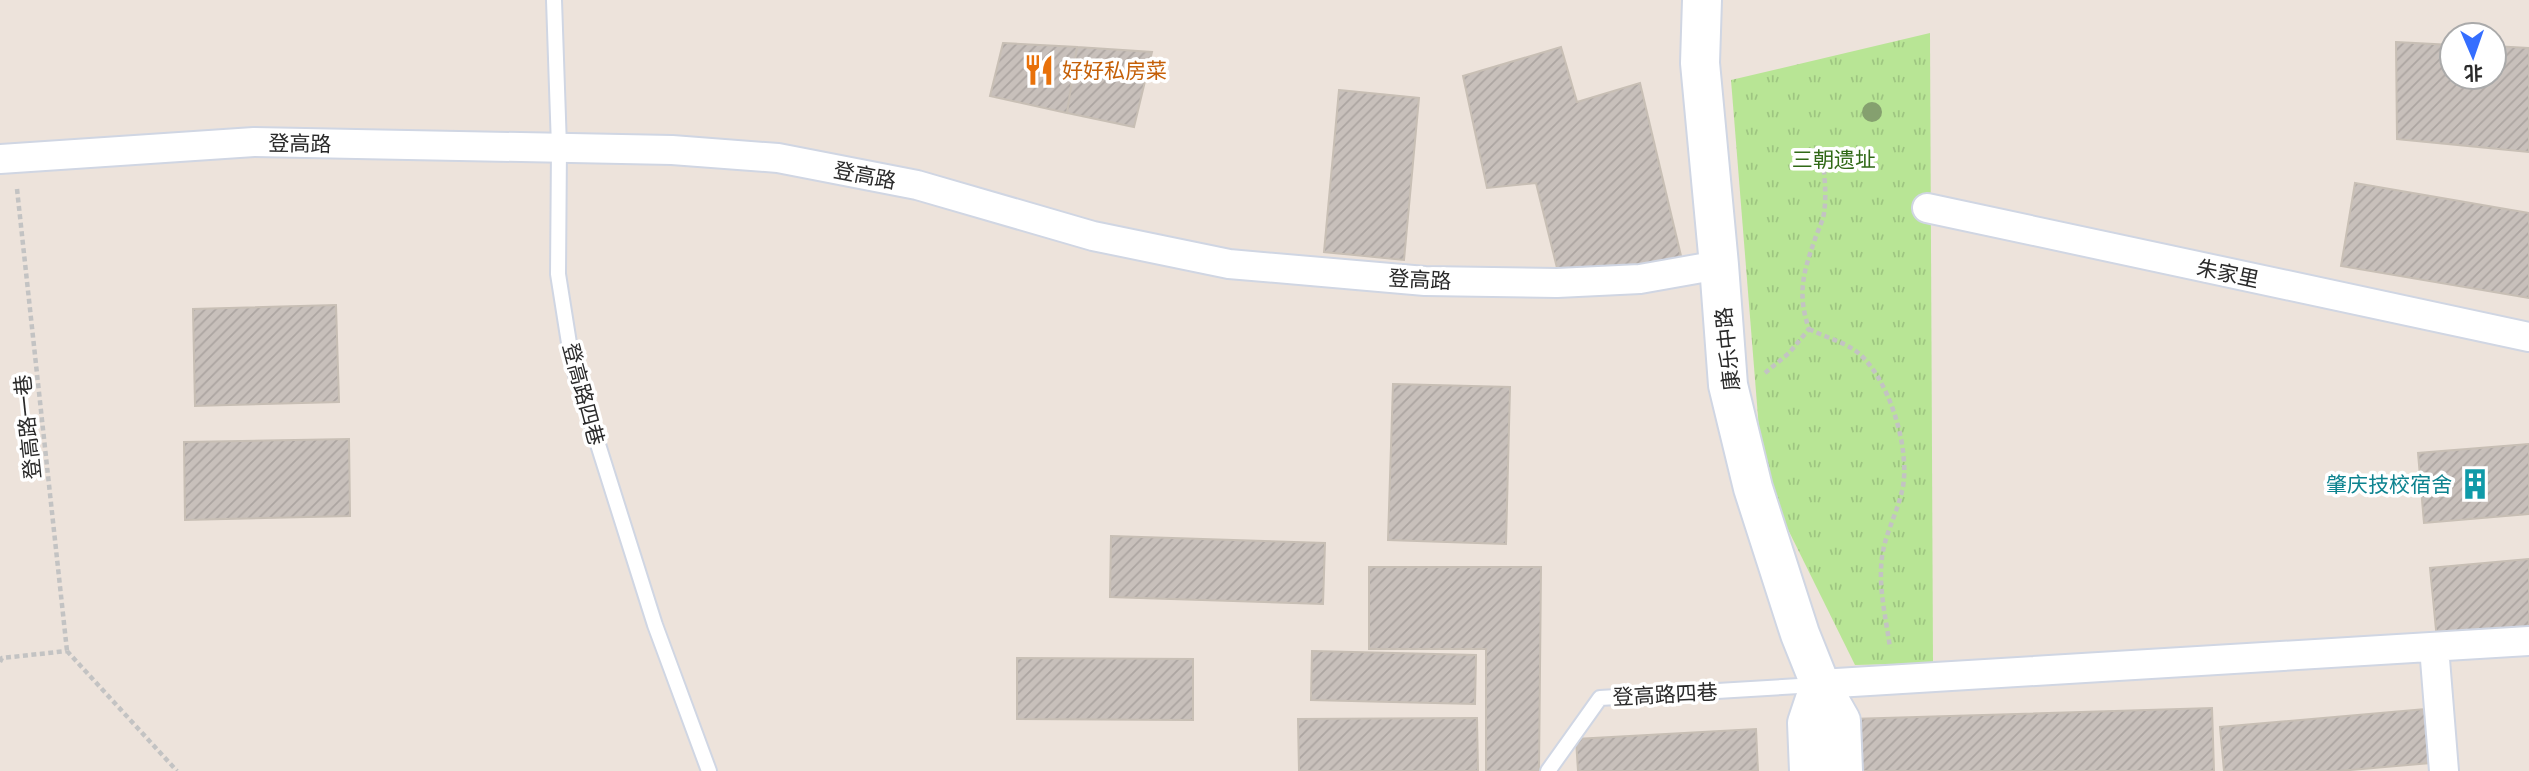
<svg xmlns="http://www.w3.org/2000/svg" width="2529" height="771" viewBox="0 0 2529 771" font-family="'Open Sans','Noto Sans SC',sans-serif">
	<defs>
		<pattern id="park-tufts" width="24" height="20" patternUnits="userSpaceOnUse" patternTransform="scale(1.75)"><rect width="24" height="20" fill="#b8e595"/><path d="M3 7l-1-3M5 7V3M7 7l1-3M15 17l-1-3M17 17v-4M19 17l1-3" fill="none" stroke="#9ec581"/></pattern>
		<pattern id="building-hatch" width="6" height="6" patternUnits="userSpaceOnUse" patternTransform="scale(1.75)"><rect width="6" height="6" fill="#c8c0bb"/><path d="M-1 1l2-2M0 6l6-6M5 7l2-2" fill="none" stroke="#aca5a1"/></pattern>
	</defs>
	<rect width="100%" height="100%" fill="#ede3db"/>
	<!-- park -->
	<path fill="url(#park-tufts)" d="M1930 33 1933 663 1855 665 1763 479 1731 80Z"/>
	<!-- building -->
	<path fill="url(#building-hatch)" stroke="#c8bfb5" stroke-width="2" d="M2396 42 2452 45V77H2494V46L2529 48V152L2397 139Z
		M1003 43 1077 47 1067 113 990 96Z
		M1077 47 1152 52 1134 127 1067 113Z
		M1561 47 1577 102 1640 83 1682 260 1558 272 1536 183 1487 188 1463 76Z
		M1339 90 1419 98 1404 260 1324 252Z
		M2355 183 2529 213V298L2341 266Z
		M336 305 339 402 195 406 193 309Z
		M1393 384 1510 387 1506 544 1388 540Z
		M349 439 350 516 185 520 184 442Z
		M2529 444V514L2424 523 2418 453Z
		M1111 536 1325 543 1323 604 1110 597Z
		M2529 559V631L2437 640 2430 568Z
		M1369 567H1541L1539 771H1486V649H1369Z
		M1312 651 1476 655 1475 704 1311 700Z
		M1017 658 1193 659V720L1017 719Z
		M2212 708 2214 771H1853L1851 719Z
		M2425 709 2430 763 2339 771H2224L2220 727Z
		M1477 718 1478 771H1299L1298 719Z
		M1756 729 1758 771H1578L1576 739Z"/>
	<g fill="none" stroke-linecap="round" stroke-linejoin="round">
		<defs>
			<path id="lane" d="M554 0 559 147 558 274 572 362 655 625 709 771
				M1548 771 1600 698 1816 685"/>
			<path id="street" d="M0 159 254 142 672 150 778 158 917 185 1093 236 1229 264 1425 281 1557 283 1640 279 1719 265
				M1927 208 2529 337
				M2434 647 2444 771
				M1820 684 2529 641"/>
			<path id="secondary" d="M1702 0 1700 63 1719 265 1728 385 1753 488 1800 634 1820 684 1841 721 1843 771
				M1809 771 1807 723 1820 684"/>
		</defs>
		<!-- lane casing -->
		<use href="#lane" stroke="#d0d6e3" stroke-width="18"/>
		<!-- street casing -->
		<use href="#street" stroke="#d0d6e3" stroke-width="32"/>
		<!-- secondary casing -->
		<use href="#secondary" stroke="#d0d6e3" stroke-width="42"/>
		<!-- path -->
		<path stroke="#c3c3c3" stroke-width="4.5" stroke-dasharray="5 3.5" stroke-linecap="butt" d="M17 189 67 651
			M1809 329C1823 336 1840 341 1853 349 1888 372 1912 451 1902 491 1897 513 1885 534 1882 557 1878 587 1886 618 1890 648
			M1765 373 1789 353 1809 329C1797 294 1803 273 1815 239 1818 230 1823 221 1824 213 1827 193 1824 172 1822 152
			M67 651 177 771
			M0 662 2 658 67 651"/>
		<!-- lane -->
		<use href="#lane" stroke="#fff" stroke-width="14"/>
		<!-- street -->
		<use href="#street" stroke="#fff" stroke-width="28"/>
		<!-- secondary -->
		<use href="#secondary" stroke="#fff" stroke-width="38"/>
	</g>
	<!-- trees -->
	<circle fill="#85a06f" cx="1872" cy="112" r="10"/>
	<!-- icons -->
	<defs>
		<symbol id="restaurant-bare" viewBox="-9 -9 18 18"><path d="M-5-6h1v4h1v-4h1v4h1v-4h1v5L-1.5 .5V6h-2V.5L-5-1ZM5-6V6H3V1.5H1.5Q1.5-4 5-6Z" fill="#e8710a" stroke="#fff" stroke-width="2.5" paint-order="stroke"/></symbol>
		<symbol id="building-bare" viewBox="-9 -9 18 18"><path d="M-4-6H4V6H1V3H-1V6H-4ZM-2.5-4.3h1.7v1.8h-1.7ZM.8-4.3h1.7v1.8H.8ZM-2.5-1h1.7V.8h-1.7ZM.8-1h1.7V.8H.8Z" fill="#0f9aa8" stroke="#fff" stroke-width="2.5" paint-order="stroke"/></symbol>
	</defs>
	<g fill-rule="evenodd">
		<use href="#restaurant-bare" x="1017" y="48" width="44" height="44"/>
		<use href="#building-bare" x="2453" y="462" width="44" height="44"/>
	</g>
	<g text-anchor="middle" dominant-baseline="central" stroke-width="7" stroke-linejoin="round" paint-order="stroke">
		<!-- food labels -->
		<g font-size="21" fill="#c56008" stroke="#fff" text-anchor="start">
			<text x="1062" y="70">好好私房菜</text>
		</g>
		<!-- street labels -->
		<g font-size="21" fill="#2a2a2a" stroke="#fff">
			<text transform="translate(300 143) rotate(1)">登高路</text>
			<text transform="translate(865 175) rotate(11)">登高路</text>
			<text transform="translate(2228 273) rotate(12)">朱家里</text>
			<text transform="translate(1420 279) rotate(3)">登高路</text>
			<text transform="translate(1727 349) rotate(-96)">康乐中路</text>
			<text transform="translate(584 394) rotate(75)">登高路四巷</text>
			<text transform="translate(27 427) rotate(-96)">登高路一巷</text>
			<text transform="translate(1665 694) rotate(-3)">登高路四巷</text>
		</g>
		<!-- park labels -->
		<g font-size="21" fill="#306917" stroke="#fff">
			<text x="1834" y="159">三朝遗址</text>
		</g>
		<!-- culture labels -->
		<g font-size="21" fill="#0d838f" stroke="#fff" text-anchor="end">
			<text x="2452" y="484">肇庆技校宿舍</text>
		</g>
	</g>
	<!-- north arrow -->
	<g transform="translate(2473 56) rotate(178)"><circle r="33" fill="#ffffff" stroke="#aaaaaa" stroke-width="2"/>
	<path d="M0-5L12 26L0 18L-12 26Z" fill="#356eff"/>
	<text y="-10" font-size="19" font-weight="bold" text-anchor="middle" fill="#2a2a2a">北</text>
	</g>
</svg>
